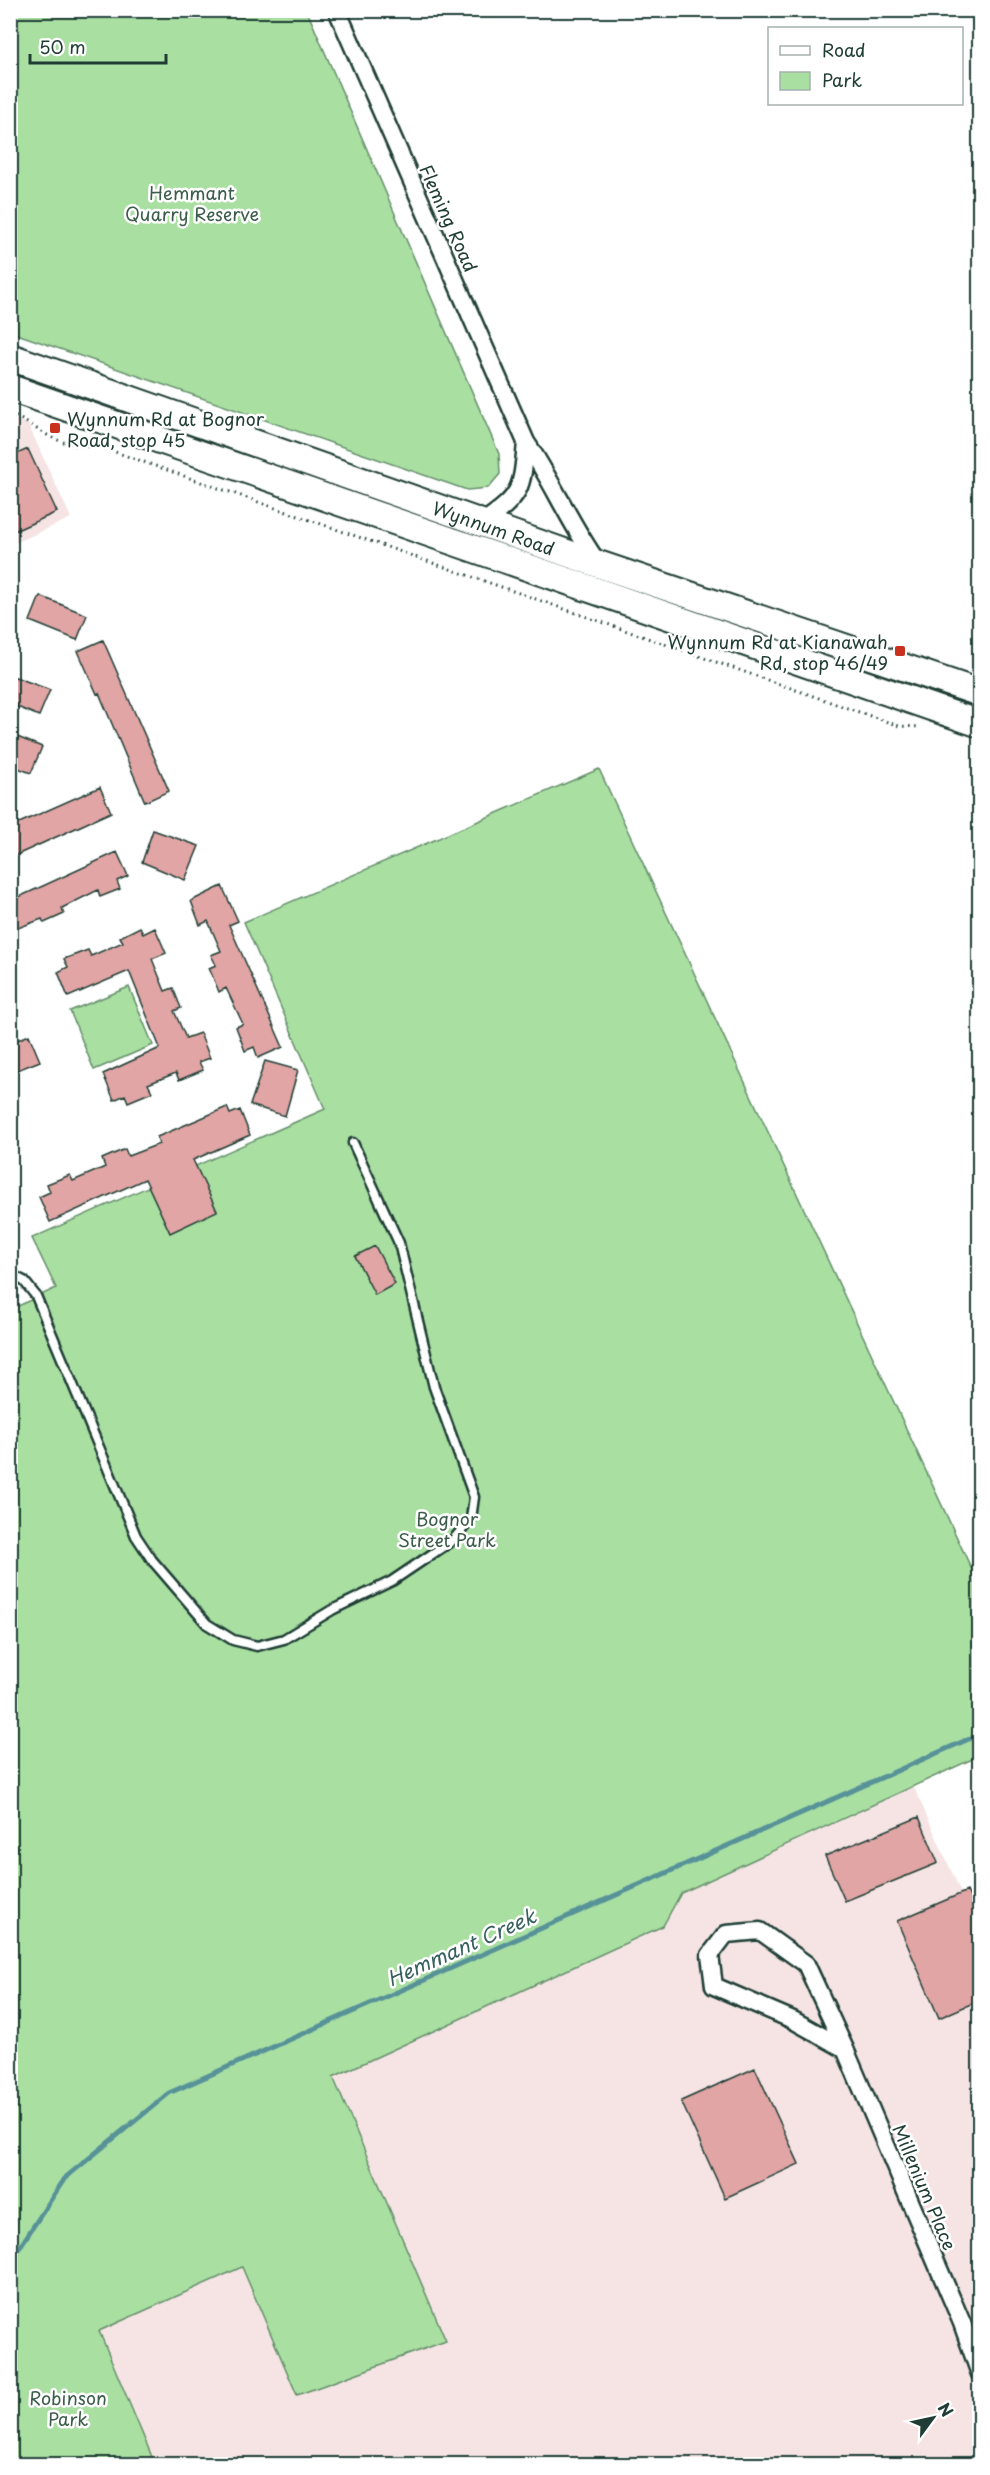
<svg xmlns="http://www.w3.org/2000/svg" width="990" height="2475" viewBox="0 0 990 2475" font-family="'Playpen Sans',sans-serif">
	<rect width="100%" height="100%" fill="#fff"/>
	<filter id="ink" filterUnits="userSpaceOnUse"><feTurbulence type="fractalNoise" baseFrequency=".0167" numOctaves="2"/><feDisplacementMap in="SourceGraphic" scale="12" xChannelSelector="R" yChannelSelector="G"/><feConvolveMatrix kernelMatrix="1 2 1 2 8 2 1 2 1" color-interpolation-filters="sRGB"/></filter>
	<g filter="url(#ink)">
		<!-- built -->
		<path fill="#f6e4e4" d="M10 417 28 424 71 518 11 545Z
			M913 1785 979 1933V2464H155L99 2331 243 2267 297 2395 446 2341 332 2077 663 1926 681 1893Z"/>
		<!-- green -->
		<path fill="#aadfa2" stroke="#648e6b" stroke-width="1.5" d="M11 10 307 11 499 454 500 474 488 488 467 490 11 332Z
			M599 769 979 1585V1756L681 1893 663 1926 333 2077 446 2341 297 2395 242 2267 99 2331 155 2464H11V1373L14 1308 56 1288 32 1238 325 1109 244 922Z
			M129 987 153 1045 94 1070 70 1011Z"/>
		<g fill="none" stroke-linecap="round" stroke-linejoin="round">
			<!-- stream -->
			<path stroke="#579298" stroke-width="5" d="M10 2262 65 2178 169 2093 980 1734"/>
		</g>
		<!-- building -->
		<path fill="#e0a5a4" stroke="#1f3d34" stroke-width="1.5" d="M28 449 57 512 10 533V457Z
			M40 596 87 615 77 640 30 621Z
			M103 640 169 791 145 802 99 693 97 694 78 651Z
			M10 675 50 690 39 716 10 704Z
			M10 734 42 747 31 773 10 765Z
			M100 787 111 812 10 858V827Z
			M153 830 199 846 185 880 142 862Z
			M117 852 128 876 117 881 120 889 100 897 98 890 62 908 64 914 44 923 42 919 10 931V901Z
			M222 886 238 921 229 925 283 1047 258 1058 254 1047 245 1051 236 1027 243 1024 226 988 219 992 209 968 216 965 211 955 221 951 208 921 200 925 191 901Z
			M140 927 143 934 155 928 166 953 152 959 165 991 173 988 181 1008 174 1011 186 1038 200 1033 210 1058 199 1062 203 1070 179 1080 176 1073 148 1084 152 1092 128 1102 125 1095 114 1100 103 1074 160 1048 129 971 68 997 58 972 68 967 64 959 88 950 91 956 123 942 120 937Z
			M29 1035 40 1061 10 1073V1043Z
			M265 1061 298 1070 285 1116 250 1105Z
			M227 1107 230 1114 240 1110 250 1135 193 1160 217 1211 170 1233 145 1179 50 1222 39 1197 50 1192 47 1184 70 1175 73 1181 105 1167 102 1159 125 1149 128 1156 159 1144 157 1137Z
			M375 1246 395 1284 375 1295 355 1256Z
			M919 1817 938 1863 845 1901 825 1856Z
			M967 1891 980 1919V2000L939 2018 897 1921Z
			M755 2068 799 2164 725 2198 681 2101Z"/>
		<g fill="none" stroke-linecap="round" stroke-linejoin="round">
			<defs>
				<path id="lane" d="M10 1274 24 1281 36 1296 136 1536 152 1560 207 1624 233 1640 257 1646 284 1639 332 1610 392 1581 453 1540 471 1519 474 1497 434 1387 399 1243 353 1143"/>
				<path id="street" d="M337 10 526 442C553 482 570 524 598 563
					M482 523C522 495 522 490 526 442
					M845 2049 793 2020 714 1986 710 1955 726 1934 760 1931 806 1964 845 2049 962 2323 980 2374"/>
				<g id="primary">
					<path id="s1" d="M10 357 598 564 980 693"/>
					<path d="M10 388 980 724"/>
				</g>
			</defs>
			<!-- lane casing -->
			<use href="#lane" stroke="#1f3d34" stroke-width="13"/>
			<!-- street casing -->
			<use href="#street" stroke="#1f3d34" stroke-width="21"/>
			<!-- primary casing -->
			<use href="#primary" stroke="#1f3d34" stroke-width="30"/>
			<!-- path -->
			<path stroke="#1f3d34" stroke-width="3" stroke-dasharray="1.5 4.5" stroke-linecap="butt" d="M10 414C25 420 35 429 49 436 66 445 82 447 101 447L899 726 920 727"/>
			<!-- lane -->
			<use href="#lane" stroke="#fff" stroke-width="8"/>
			<!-- street -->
			<use href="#street" stroke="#fff" stroke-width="16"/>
			<!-- primary -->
			<use href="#primary" stroke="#fff" stroke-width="26"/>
		</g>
	</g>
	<!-- markers -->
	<g fill="#c8321e" stroke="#fff" stroke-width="2">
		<rect x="49" y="422" width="12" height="12" rx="3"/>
		<rect x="894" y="645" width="12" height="12" rx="3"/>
	</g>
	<g text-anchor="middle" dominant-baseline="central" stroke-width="5" stroke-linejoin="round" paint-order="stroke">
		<!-- park labels -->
		<g font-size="18" fill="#3b5d4a" stroke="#fff">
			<text x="192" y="192">Hemmant<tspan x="192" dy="21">Quarry Reserve</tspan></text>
			<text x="447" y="1518">Bognor<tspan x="447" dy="21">Street Park</tspan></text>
			<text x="68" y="2397">Robinson<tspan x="68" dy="21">Park</tspan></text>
		</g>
		<!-- street labels -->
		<g font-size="18" fill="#1f3d34" stroke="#fff">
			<text transform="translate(449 218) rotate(66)">Fleming Road</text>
			<text stroke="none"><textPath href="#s1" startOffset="513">Wynnum Road</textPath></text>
			<text transform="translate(925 2187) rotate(67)">Millenium Place</text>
		</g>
		<!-- poi labels -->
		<g font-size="18" fill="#1f3d34" stroke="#fff" text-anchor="start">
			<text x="67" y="418">Wynnum Rd at Bognor<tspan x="67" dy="21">Road, stop 45</tspan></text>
			<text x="888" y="641" text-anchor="end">Wynnum Rd at Kianawah<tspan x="888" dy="21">Rd, stop 46/49</tspan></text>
		</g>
		<!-- water labels -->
		<g font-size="20" font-style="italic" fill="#36605e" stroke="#fff">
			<text transform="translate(461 1947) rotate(-24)">Hemmant Creek</text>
		</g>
	</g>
	<!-- margin -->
	<rect width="990" height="2475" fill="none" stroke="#fff" stroke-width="36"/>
	<rect x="18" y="18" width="954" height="2439" fill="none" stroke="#1f3d34" stroke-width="2" filter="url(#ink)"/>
	<!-- legend -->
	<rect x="768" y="27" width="195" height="78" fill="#ffffff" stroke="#a5b1ae" stroke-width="1.5"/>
	<rect x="780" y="46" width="30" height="9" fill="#ffffff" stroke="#a5b1ae" stroke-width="1.5"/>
	<text x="822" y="57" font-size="18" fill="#1f3d34">Road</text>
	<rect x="780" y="72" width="30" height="18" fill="#aadfa2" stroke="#a5b1ae" stroke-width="1.5"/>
	<text x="822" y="87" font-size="18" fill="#1f3d34">Park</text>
	<!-- north arrow -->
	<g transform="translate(933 2418) rotate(57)" stroke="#ffffff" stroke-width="4.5" paint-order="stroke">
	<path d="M0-4.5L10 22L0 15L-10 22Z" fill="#1f3d34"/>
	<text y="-9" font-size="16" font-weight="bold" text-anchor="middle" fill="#1f3d34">N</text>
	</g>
	<!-- scale -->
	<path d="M30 54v9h136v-9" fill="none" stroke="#1f3d34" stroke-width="3"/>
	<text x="39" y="54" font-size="18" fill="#1f3d34" stroke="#ffffff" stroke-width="4.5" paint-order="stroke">50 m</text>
</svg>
